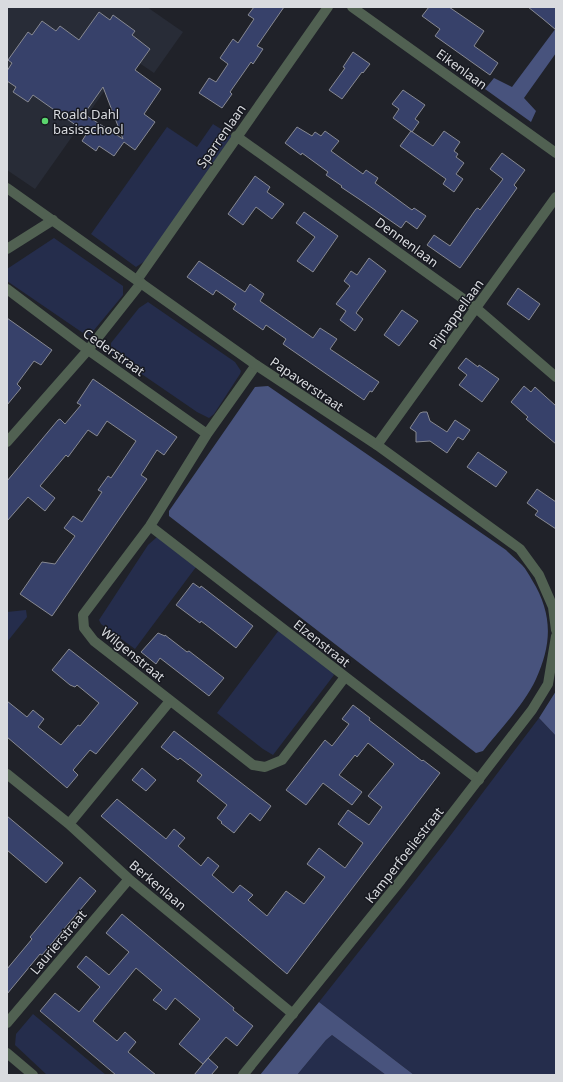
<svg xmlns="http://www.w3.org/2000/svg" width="563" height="1082" viewBox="0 0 563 1082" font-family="'Noto Sans',sans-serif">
	<rect width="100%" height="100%" fill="#202229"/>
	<!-- built -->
	<path fill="#282c37" d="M7 7H147L183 32 154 73 129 56 35 189 7 170Z"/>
	<!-- green -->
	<path fill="#252d4c" d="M213 124 232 136 192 193 152 254 145 261 136 267 91 234 167 127 197 147Z
		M54 238 123 286V295L90 335 83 333 7 281V269Z
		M148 302 235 362 241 371 240 374 214 414 209 418 197 412 111 353V343L139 308Z
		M157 537 196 567 135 649 101 624 99 620 148 545Z
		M26 610 27 617 7 642V612Z
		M279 630 331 670 334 675 273 755 263 749 217 713Z
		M539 718 556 736V1075H414L319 1002 444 844Z
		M33 1014 106 1075H47L15 1045 16 1034Z
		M332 1035 386 1075H297L326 1040Z"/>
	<!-- forest -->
	<path fill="#48537d" d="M556 28V53L524 98 536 111 531 122 485 89 494 78 512 87Z
		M268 386 506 550C511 555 517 560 522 565 526 569 529 575 532 580 553 614 552 644 536 679 524 705 500 729 483 751L476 753 169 516V511L255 387Z
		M556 691V736L539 718Z
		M319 1002 414 1075H386L332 1035 326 1040 297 1075H260Z"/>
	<!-- building -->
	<path fill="#37416a" stroke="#878992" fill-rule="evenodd" d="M254 7H284L257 46 263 49 253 64 251 62 230 92 232 94 222 108 199 93 209 78 216 82 228 64 220 58 233 39 238 43 254 19 248 15Z
		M429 7H449L484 31 474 46 498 63 490 75 435 36 440 29 422 16Z
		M528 7H556V30L543 19Z
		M99 12 110 20 113 15 135 31 132 35 150 49 135 70 161 89 144 114 155 122 135 150 124 142 114 156 99 146 96 151 82 141 87 133 33 95 28 102 13 92 16 87 7 81V71L12 63 8 60 28 32 32 35 42 21 56 31 60 26 79 40ZM103 87 123 139 84 114Z
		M353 52 370 64 363 73 362 72 342 99 329 90 345 68 343 67Z
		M403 90 425 105 415 119 419 122 412 132 393 118 399 109 392 104Z
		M297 127 312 136 315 132 321 136 325 131 339 141 331 151 363 174 366 170 378 178 375 183 412 210 414 208 426 216 417 229 406 221 401 228 362 201 341 187 342 186 326 175 328 172 302 153 301 155 285 143Z
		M411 131 433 146 444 131 460 142 454 151 458 154 456 157 464 163 456 174 463 179 454 192 443 184 446 179 400 146Z
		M502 153 525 170 514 185 517 188 460 268 427 245 434 235 450 246 476 209 478 208 480 210 503 179 490 169Z
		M255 176 270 187 267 192 284 204 272 219 256 207 243 225 228 214Z
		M304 212 338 236 313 272 297 261 315 237 296 223Z
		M369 258 386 271 356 313 363 319 355 331 340 320 346 311 336 304 350 286 344 281 351 271 357 275Z
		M199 261 245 292 250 284 264 294 260 301 313 338 320 328 337 339 330 349 379 382 372 392 370 391 364 400 283 344 286 339 266 325 263 330 233 309 236 304 216 290 213 295 187 277Z
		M518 288 540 304 529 320 507 304Z
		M402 310 418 321 399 346 384 335Z
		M7 318 52 350 41 365 34 361 17 384 21 388 7 405Z
		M466 358 478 367 479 365 499 379 482 402 459 385 467 375 458 368Z
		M93 379 177 437 164 455 157 450 141 475 147 479 52 616 20 594 42 562 55 564 75 536 64 528 73 516 82 522 102 492 98 490 108 476 111 478 136 441 107 421 97 436 88 430 68 457 66 455 40 486 55 498 45 511 28 497 7 521V481L58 420 60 419 65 424 81 405 77 403Z
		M524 386 531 392 535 387 556 406V444L526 419 528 417 511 402Z
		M423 412H427L430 421 447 432 455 420 470 430 463 440 458 437 447 453 430 441 416 442V432L410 428 420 413Z
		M478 452 507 472 496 487 467 467Z
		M537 489 556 502V529L535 515 538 511 527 503Z
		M193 583 200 588 201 586 253 626 236 648 201 621 200 623 176 605Z
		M158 633 165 636V635L187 652 189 651 224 678 209 696 160 658 156 664 141 652Z
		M69 649 138 703 96 754 90 750 73 770 78 775 67 788 7 737V701L27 717 33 710 39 715 44 719 38 727 61 745 78 725 80 726 99 703 77 685 75 687 70 685 52 670Z
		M353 705 370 718 369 720 422 761 423 760 440 773 287 974 101 816 117 799 166 839 174 829 185 838 178 846 201 866 208 857 219 866 212 875 233 893 240 885 253 895 248 900 267 916 286 891 304 904 325 877 307 864 319 848 345 868 363 843 338 824 348 810 369 825 382 807 368 796 394 764 368 743 357 757 355 755 339 775 362 792 352 805 323 783 306 805 286 790 325 740 332 746 349 724 342 719Z
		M174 731 271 806 260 821 250 813 234 833 221 823 222 822 217 818 227 805 197 781 202 775 180 758 178 760 161 747Z
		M142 768 156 780 146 791 132 780Z
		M7 816 63 863 46 883 7 850Z
		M80 877 96 891 42 955 40 954 7 994V969L32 939 30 937Z
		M122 914 234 1008 233 1010 253 1026 237 1046 226 1037 203 1064 179 1044 200 1019 175 998 166 1010 160 1005 153 1000 162 990 136 968 93 1021 117 1041 125 1032 136 1042 128 1052 156 1075H116L40 1011 55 993 79 1012 92 996 100 987 77 967 86 956 109 975 129 952 106 933Z
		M208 1058 218 1067 211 1075H194Z"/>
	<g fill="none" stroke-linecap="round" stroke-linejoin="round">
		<!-- minor -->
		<path stroke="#516152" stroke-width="10" d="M352 7 556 153
			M236 136 476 308 556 377
			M7 249 53 220
			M137 280 328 7
			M7 289 88 350 207 434
			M256 365 207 434 150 526 83 615 84 628 94 641 253 765 265 767 282 760 345 677
			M7 442 88 350 141 283
			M377 445 556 197
			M150 526 479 780
			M7 774 69 824 129 879 293 1014
			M69 824 170 701
			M7 1023 129 879
			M7 1053 33 1075"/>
		<!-- tertiary -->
		<path stroke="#516152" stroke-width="10" d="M7 188 256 365 377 445 520 549 539 575 553 607 556 630
			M243 1075 401 880 532 710 548 684 556 636"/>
	</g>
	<!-- markers -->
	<circle fill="#5bd56e" stroke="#171920" stroke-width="1.5" cx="45" cy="121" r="4"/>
	<g text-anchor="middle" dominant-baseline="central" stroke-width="3" stroke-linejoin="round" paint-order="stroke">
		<!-- street labels -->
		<g font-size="13" fill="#d9dbdf" stroke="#171920">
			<text transform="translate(462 69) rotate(36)">Eikenlaan</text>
			<text transform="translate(221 136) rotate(-55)">Sparrenlaan</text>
			<text transform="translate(407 242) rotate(36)">Dennenlaan</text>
			<text transform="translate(456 314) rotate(-54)">Pijnappellaan</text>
			<text transform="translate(114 352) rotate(35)">Cederstraat</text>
			<text transform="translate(307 384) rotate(34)">Papaverstraat</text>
			<text transform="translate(322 643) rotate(38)">Elzenstraat</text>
			<text transform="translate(133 654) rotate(39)">Wilgenstraat</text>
			<text transform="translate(404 855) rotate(-52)">Kamperfoeliestraat</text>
			<text transform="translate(158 885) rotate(40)">Berkenlaan</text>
			<text transform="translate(58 942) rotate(-50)">Laurierstraat</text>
		</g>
		<!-- poi labels -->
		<g font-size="13" fill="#d9dbdf" stroke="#171920" text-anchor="start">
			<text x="53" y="114">Roald Dahl<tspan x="53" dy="15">basisschool</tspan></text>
		</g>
	</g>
	<!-- border -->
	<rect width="563" height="1082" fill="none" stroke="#d9dbdf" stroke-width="16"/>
</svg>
